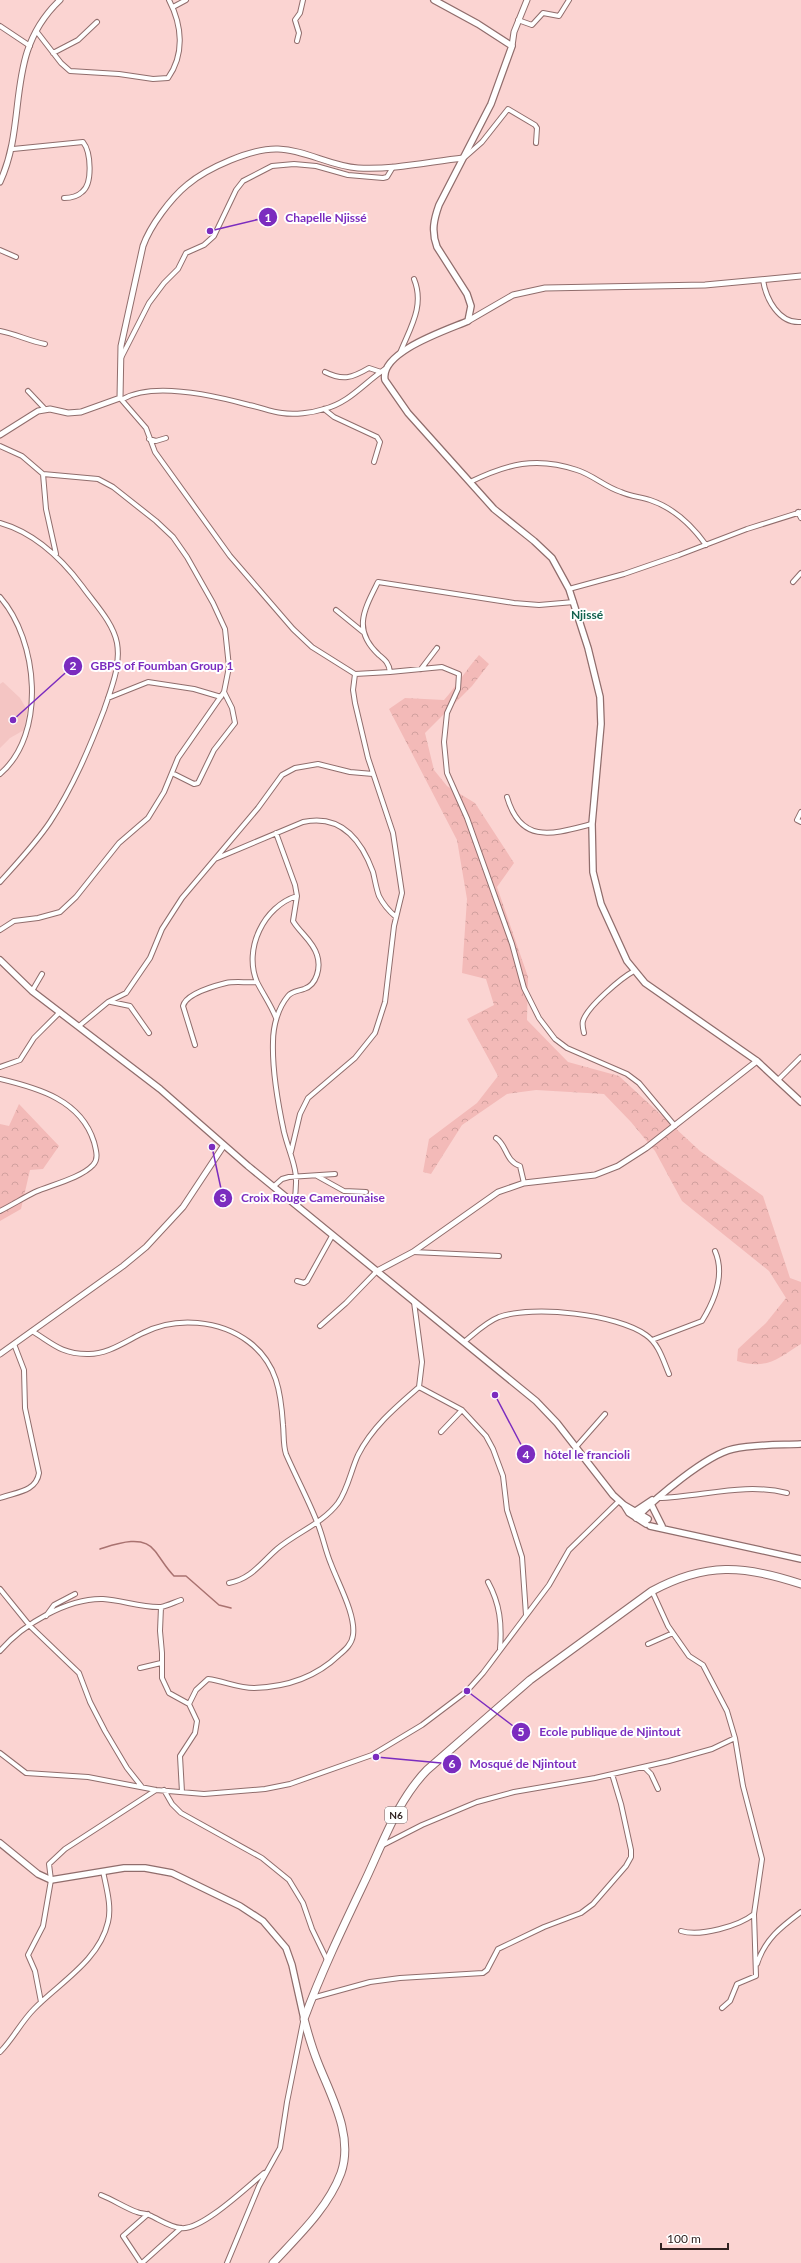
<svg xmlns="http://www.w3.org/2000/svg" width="801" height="2263" viewBox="0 0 801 2263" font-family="Lato,sans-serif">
	<defs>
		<pattern id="forest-crowns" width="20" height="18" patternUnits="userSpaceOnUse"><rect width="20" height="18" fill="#f3bab8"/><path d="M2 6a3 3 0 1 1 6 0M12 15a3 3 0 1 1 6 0" fill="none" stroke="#d1a09e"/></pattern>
	</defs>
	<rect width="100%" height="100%" fill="#fbd4d2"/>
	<!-- built -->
	<path fill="#f4c5c3" d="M3 682 20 698 27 710 24 730 10 738 0 748V684Z"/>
	<!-- forest -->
	<path fill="url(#forest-crowns)" d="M479 655 489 664 472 686 425 733 434 770 447 786 475 803 514 863 497 887 528 977 527 1020 568 1062 619 1076 700 1151 763 1196 790 1278 801 1282V1344C777 1359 767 1370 737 1361L738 1349 766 1323 786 1298 769 1271 682 1201 655 1151 631 1122 604 1094 536 1090 507 1094 462 1125 431 1174 423 1172 429 1139 477 1103 498 1076 467 1019 494 1005 486 979 462 973 467 899 457 840 389 709 405 698 444 700C457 685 466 670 479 655Z
		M19 1104 59 1146 43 1169 30 1170 21 1209 0 1221V1124L9 1126Z"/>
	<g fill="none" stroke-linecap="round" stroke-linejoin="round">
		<!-- stream -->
		<path stroke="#a97270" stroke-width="1.5" d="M100 1549C116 1544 143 1534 155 1551 162 1560 166 1568 174 1576H186L219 1605 231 1608"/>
		<defs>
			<path id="minor" d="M173 7 186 0
				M518 20 532 25 543 13 559 16 569 0
				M0 26 30 46
				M37 32 61 63 70 71 119 74 153 79 168 78C185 54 182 25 169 0
				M297 41 299 33 295 20 300 13 303 0
				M53 53 78 40 97 22
				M13 149 83 142C91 152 93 184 82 192 77 197 71 198 64 198
				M465 157 482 142 508 109 535 125 537 128 536 143
				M0 250 16 257
				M763 280C766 299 779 324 801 322
				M0 331C16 334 29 341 45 344
				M400 353C410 328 425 306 414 279
				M121 358 149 303 164 283 178 269 186 253 204 245 214 236 236 190 243 181 272 166 294 164 316 166 348 175 383 178 387 177 393 167
				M325 372C343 381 352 378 369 368L381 372
				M28 391 45 409
				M120 398 146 428 155 452 230 556 293 629 312 647 355 674
				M123 399C154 381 216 396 249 405 260 407 271 412 282 413 294 415 312 413 324 409 349 403 364 383 385 369
				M324 409 334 417 377 437 380 442 374 462
				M149 439 156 441 166 438
				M0 446 22 456 43 474 98 479 113 487 156 521 173 537 187 557 213 603 225 629 229 667 224 692 178 758 164 792 148 818 119 843 76 897 60 912 38 918 14 921 0 930
				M43 474 46 509 56 554
				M470 482C507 464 536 456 577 470 593 475 605 487 621 492 630 496 640 497 650 500 674 508 691 524 706 545
				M798 512 801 518
				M0 523C35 533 61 558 82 586 94 603 113 622 117 643 121 666 111 689 104 710 89 749 73 787 50 822 36 843 17 863 0 882
				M793 582 801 573
				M569 589 624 574 679 555 747 529 801 512
				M0 597C38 640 47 734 0 774
				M336 610 363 632
				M421 669 437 648
				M390 672 442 667 459 674 458 689 447 713 444 742 447 773 467 818 512 944 524 988 539 1018 555 1039 567 1048 627 1074 639 1083 675 1126
				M108 698 148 682 194 689 221 697
				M172 773 194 784 198 783 214 750 235 723 232 708 224 692
				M507 797C521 845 553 834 592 824
				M801 812 797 820 801 822
				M276 833 295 885 297 896 293 921C300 933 313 941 317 955 321 967 317 985 304 989 299 991 292 991 288 996 278 1008 273 1026 273 1042 272 1071 278 1104 284 1132 292 1163 300 1169 294 1203
				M215 859 303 822C340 814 361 839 373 872 375 880 376 888 379 896 383 904 389 911 396 917
				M32 991 42 974
				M111 1002 130 1006 149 1033
				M276 1018C271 1005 263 994 257 982 243 949 264 906 297 896
				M79 1026 108 1002 126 993 150 958 162 929 182 898 258 808 282 775 295 768 318 764 350 772 373 774
				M584 1033C583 1029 582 1024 583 1021 587 1007 621 978 634 971
				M195 1045 183 1006C186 994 214 986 226 983 234 981 248 983 257 982
				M0 1067 20 1060 34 1038 60 1012
				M0 1079C38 1088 81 1100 94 1142 96 1150 99 1159 93 1165 81 1178 51 1185 35 1192 23 1198 12 1205 0 1211
				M779 1079 801 1057
				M496 1138C507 1145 505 1161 520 1166L524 1183
				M291 1152 300 1114 308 1098 355 1058 375 1033 385 1002 394 926 402 893 393 833 368 758 355 703 353 690 355 674 390 672C389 663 385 660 379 655 352 630 364 610 378 582L514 603 539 605 574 602
				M317 1176 344 1191 366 1192
				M273 1187 282 1179 289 1177 335 1174
				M413 1252 499 1256
				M297 1281 304 1283 307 1281 332 1236
				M320 1326 346 1303 377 1271
				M32 1331C52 1343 61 1354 87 1354 107 1355 126 1341 143 1333 176 1316 220 1320 249 1342 277 1363 281 1393 283 1425 284 1434 283 1445 286 1454 296 1477 308 1499 317 1522 323 1536 325 1550 331 1564 338 1583 356 1615 353 1635 352 1644 345 1650 339 1655 315 1678 287 1687 254 1688 238 1688 224 1681 208 1679L196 1690 189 1704
				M652 1340 702 1321C715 1300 725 1274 715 1251
				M464 1342C475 1333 486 1322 499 1317 533 1305 617 1314 646 1335 659 1344 663 1360 669 1374
				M419 1387 462 1410 486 1436 493 1449 503 1476 507 1510 522 1557 526 1615
				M441 1432 462 1410
				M576 1447 605 1414
				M0 1498C16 1492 36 1492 39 1473L25 1408 24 1370 14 1344
				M658 1498C702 1497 744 1482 787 1493
				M488 1582C500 1604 502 1624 500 1649
				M229 1583C251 1579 261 1563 277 1549 297 1532 322 1524 338 1503 348 1489 351 1470 358 1455 372 1427 396 1407 419 1387L422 1362 414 1302
				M0 1589 30 1626 79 1673 90 1702 105 1731 127 1768 142 1787
				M161 1607 160 1631 162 1653V1678L169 1693 189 1704 197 1721 195 1733 180 1756 182 1792
				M46 1616 54 1605 75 1594
				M648 1644 673 1633
				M0 1651C23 1624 68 1598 103 1599 122 1600 142 1608 161 1607 167 1606 175 1602 181 1600
				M140 1668 161 1663
				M0 1753 26 1773 88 1777 156 1790 204 1794 265 1789 290 1784 372 1755 422 1725 467 1691 483 1673 549 1585 569 1550 619 1501
				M644 1767 651 1774 658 1789
				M164 1790 172 1804 181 1813 262 1858 289 1880 303 1903 312 1929 328 1962
				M381 1846 422 1825 477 1802 514 1792 595 1778 669 1761 712 1749 735 1738 727 1711 703 1665 689 1656 668 1626 652 1591
				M681 1931C700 1937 739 1926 754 1914
				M757 1964C765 1939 781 1927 801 1912
				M312 1998 370 1982 400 1978 483 1973 487 1970 498 1949 544 1927 581 1913 593 1904 626 1866 631 1857V1850L621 1804 612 1774
				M41 2002 35 1971 28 1955 43 1926 51 1880 49 1864 65 1849 156 1790
				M722 2008 730 2001 737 1984 756 1976 754 1914 762 1859 743 1786 735 1738
				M0 2052C13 2039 21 2022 34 2009 59 1983 99 1961 108 1922 112 1906 106 1887 103 1871
				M101 2195C114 2200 125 2208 137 2212 141 2214 146 2213 149 2215 159 2219 169 2227 181 2228 201 2231 247 2187 264 2173
				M141 2263 123 2236 148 2214
				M142 2263 181 2228
				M227 2263 259 2186 280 2148 287 2102 303 2022"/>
			<path id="tertiary" d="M512 46 514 32 527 0
				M0 182C29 119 3 54 60 0
				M468 321 513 295 545 288 705 285 801 276
				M0 435 38 411 50 409 68 413 81 412 120 398 121 346 143 246C150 226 171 198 187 185 207 168 252 148 278 149 306 150 330 166 358 168 393 170 428 162 463 158
				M377 1271 413 1252 498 1192 524 1183 595 1175 618 1166 646 1148 757 1061
				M0 1354 123 1266 146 1247 183 1207 224 1145"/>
			<path id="secondary" d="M434 0 478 24 512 46 491 104 439 205C434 219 431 231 437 247L467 294 471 306 468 321C447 330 379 352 385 380L408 413 494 509 534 541 552 558 569 589 588 648 600 697 601 724 592 824 593 872 601 904 627 961 645 983 757 1061 801 1102
				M0 960 32 991 160 1089 248 1166 536 1401 557 1423 613 1495 624 1505 648 1519
				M651 1504 662 1526
				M624 1505 629 1513 646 1524
				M634 1512 652 1500
				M636 1518C656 1498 706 1455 733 1449 755 1444 779 1445 801 1444
				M650 1526 801 1559
				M0 1843 38 1874 51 1880 124 1868H145L172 1873 240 1906 263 1921 286 1948 292 1965 304 2019"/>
			<path id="trunk" d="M273 2263C298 2236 328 2208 341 2173 354 2136 331 2096 318 2063 312 2048 308 2034 304 2019 321 1973 342 1929 363 1885 382 1846 396 1802 427 1770L530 1680 652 1591C706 1562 744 1565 801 1584"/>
		</defs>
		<!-- minor casing -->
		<use href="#minor" stroke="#906d6c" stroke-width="6"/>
		<!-- tertiary casing -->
		<use href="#tertiary" stroke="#906d6c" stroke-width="7"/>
		<!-- secondary casing -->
		<use href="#secondary" stroke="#906d6c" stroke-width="8"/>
		<!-- trunk casing -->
		<use href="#trunk" stroke="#906d6c" stroke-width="9"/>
		<!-- minor -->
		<use href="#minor" stroke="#fff" stroke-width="4"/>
		<!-- tertiary -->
		<use href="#tertiary" stroke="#fff" stroke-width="5"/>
		<!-- secondary -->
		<use href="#secondary" stroke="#fff" stroke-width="5.5"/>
		<!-- trunk -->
		<use href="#trunk" stroke="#fff" stroke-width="7"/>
	</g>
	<g text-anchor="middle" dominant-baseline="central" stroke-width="4" stroke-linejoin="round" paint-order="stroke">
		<!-- shield labels -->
		<rect fill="#fff" stroke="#6e6464" stroke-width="1" x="385" y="1807" width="22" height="16" rx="3"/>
		<g font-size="10" font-weight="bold" fill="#302221">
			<text x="396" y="1815">N6</text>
		</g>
		<!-- neighbourhood labels -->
		<g font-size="12" font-weight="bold" fill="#12614e" stroke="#fff">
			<text x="587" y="614">Njissé</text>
		</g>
	</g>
	<!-- callouts -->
	<path fill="none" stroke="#7b2cbf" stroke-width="1.5" d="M210 231L268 217M13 720L73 666M212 1147L223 1198M495 1395L526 1454M467 1691L521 1732M376 1757L452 1764"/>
	<g fill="#7b2cbf" stroke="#fff" stroke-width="1.5">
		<circle cx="210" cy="231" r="4"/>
		<circle cx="13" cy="720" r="4"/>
		<circle cx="212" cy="1147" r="4"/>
		<circle cx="495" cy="1395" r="4"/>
		<circle cx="467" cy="1691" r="4"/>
		<circle cx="376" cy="1757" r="4"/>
		<circle cx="268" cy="217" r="10"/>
		<circle cx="73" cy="666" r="10"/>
		<circle cx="223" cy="1198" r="10"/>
		<circle cx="526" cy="1454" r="10"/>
		<circle cx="521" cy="1732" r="10"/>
		<circle cx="452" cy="1764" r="10"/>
	</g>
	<g font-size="12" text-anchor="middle" font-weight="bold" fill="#fff">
		<text x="268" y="222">1</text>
		<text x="73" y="670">2</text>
		<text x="223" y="1202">3</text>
		<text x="526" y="1459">4</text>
		<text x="521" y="1736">5</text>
		<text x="452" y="1768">6</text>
	</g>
	<g font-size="12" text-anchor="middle" font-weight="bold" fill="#7b2cbf" stroke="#fff" stroke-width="4" stroke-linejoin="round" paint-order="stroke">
		<text x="326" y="222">Chapelle Njissé</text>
		<text x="162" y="670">GBPS of Foumban Group 1</text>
		<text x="313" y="1202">Croix Rouge Camerounaise</text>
		<text x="587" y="1459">hôtel le francioli</text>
		<text x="610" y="1736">Ecole publique de Njintout</text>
		<text x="523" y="1768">Mosqué de Njintout</text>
	</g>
	<!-- scale -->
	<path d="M661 2243v6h67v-6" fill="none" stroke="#302221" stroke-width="2"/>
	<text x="667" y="2243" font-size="12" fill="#302221" stroke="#ffffff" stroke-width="3" paint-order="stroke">100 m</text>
</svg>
